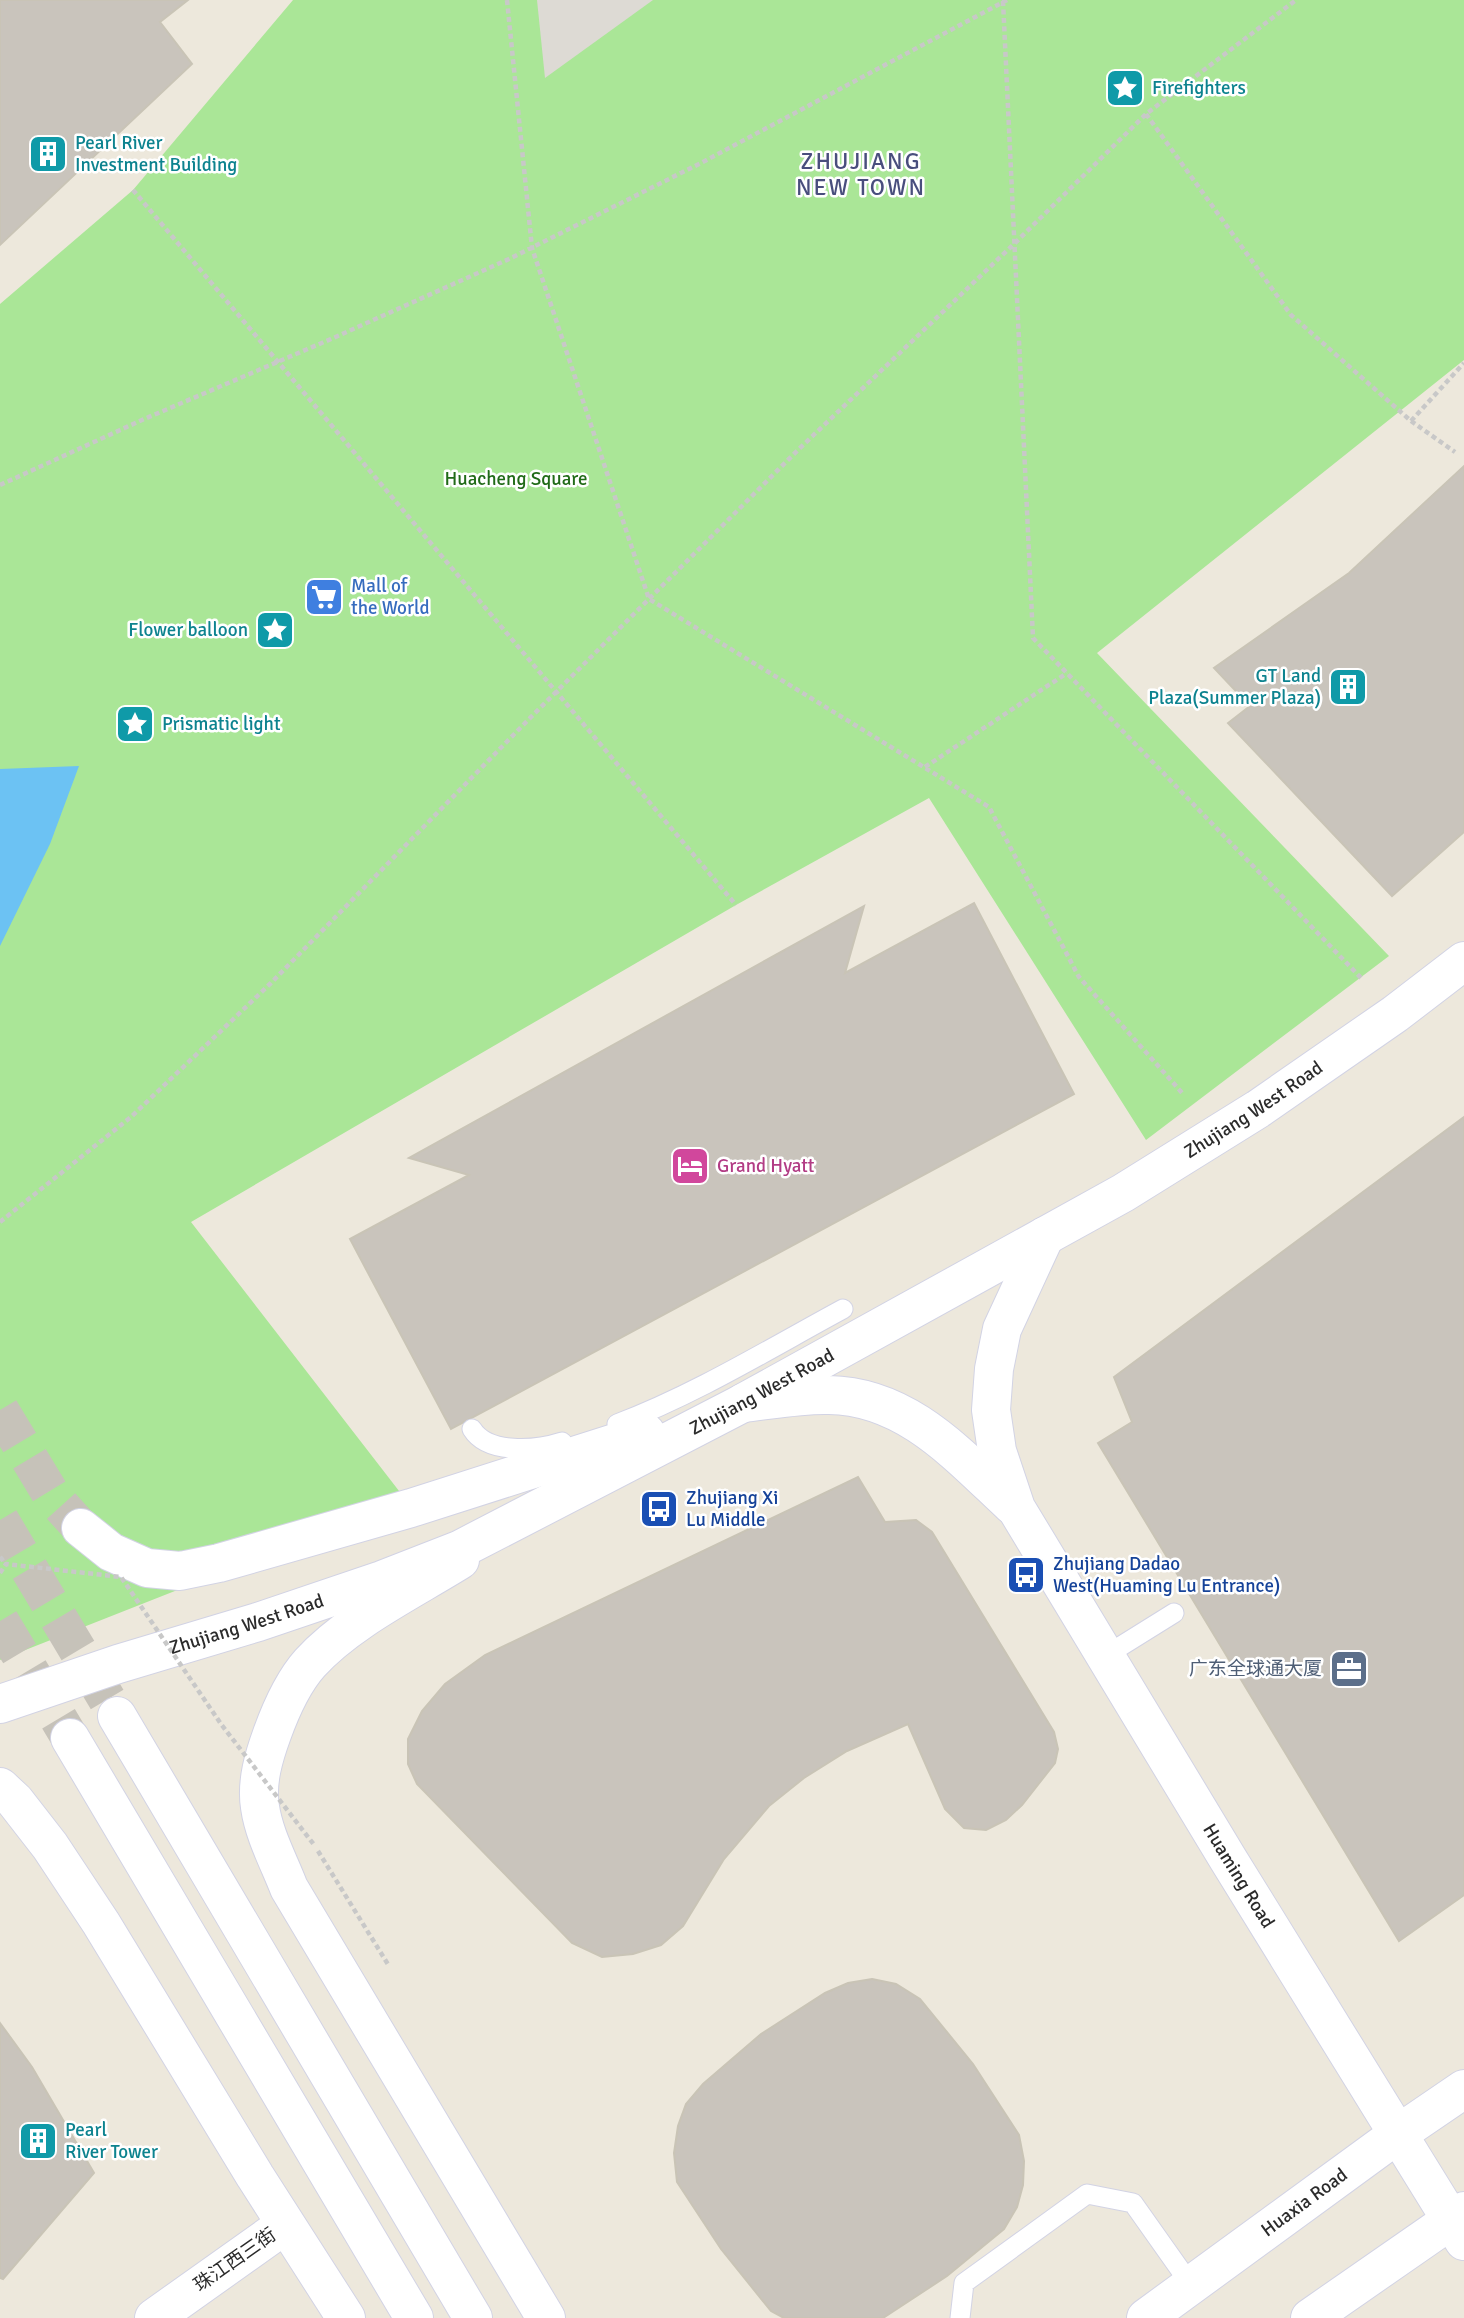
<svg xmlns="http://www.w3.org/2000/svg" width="1464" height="2318" viewBox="0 0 1464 2318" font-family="Signika,'Noto Sans SC',sans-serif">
	<rect width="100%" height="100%" fill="#ede8dc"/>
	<!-- green -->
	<path fill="#aae697" d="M293 0H1464V360L1097 653 1389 956 1146 1140 929 798 736 905 191 1222 406 1500 0 1660V304L133 190Z"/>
	<!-- plaza -->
	<path fill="#dddad4" d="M537 0H653L545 78Z"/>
	<!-- water -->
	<path fill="#6cc2f3" d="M79 766 50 844 0 946V769Z"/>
	<!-- building -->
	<path fill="#c9c4bc" stroke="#c9c4b6" stroke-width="2" d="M0 0H188L160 22 192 64 0 245Z
		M1464 466V832L1392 896 1228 723 1250 706 1214 668 1349 573Z
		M974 903 1074 1094 451 1429 350 1239 469 1175 409 1158 864 906 845 973Z
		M1464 1117V1895L1399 1941 1098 1443 1132 1422 1114 1377Z
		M858 1477 885 1522 916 1520 932 1532 1054 1732 1058 1749 1055 1763 1022 1805 1006 1820 986 1830 964 1828 945 1809 908 1724 847 1751 804 1778 769 1806 724 1859 683 1926 661 1945 633 1954 602 1957 572 1943 417 1784 408 1764V1739L422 1711 445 1684 485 1655Z
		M872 1979 896 1984 920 1999 973 2064 1019 2135 1024 2161 1023 2185 1017 2207 1004 2229 947 2276 883 2318H784L771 2311 721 2249 677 2182 674 2153 678 2126 686 2104 703 2084 761 2034 825 1993 848 1983Z
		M0 2023 32 2067 94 2173 3 2279 0 2278Z"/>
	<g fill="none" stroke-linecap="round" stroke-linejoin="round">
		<!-- secondary-tunnel -->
		<path stroke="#c6c2b9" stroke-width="38" stroke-dasharray="38 19" stroke-linecap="butt" d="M0 1410 52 1496 81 1528
			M0 1520 117 1716
			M0 1621 70 1738"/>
		<defs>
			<path id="service" d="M617 1424C696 1394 769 1349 843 1309
				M472 1429C488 1455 537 1450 562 1442
				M1105 1656 1174 1613
				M960 2318 964 2283 1087 2194 1133 2203 1191 2285"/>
			<path id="minor" d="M154 2318 282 2227"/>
			<g id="tertiary">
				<path id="s1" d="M1045 1236 1002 1329 994 1369 991 1410 997 1451 1016 1508 1228 1859 1464 2241"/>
				<path d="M743 1403C771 1400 801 1394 829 1395 907 1396 958 1455 1012 1505"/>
				<path d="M460 1560C412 1590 348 1621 310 1663 293 1682 281 1709 272 1734 264 1756 256 1782 260 1807 264 1835 279 1862 289 1888L546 2318"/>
				<path d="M0 1787 15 1801 50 1846 101 1923 255 2176 346 2318"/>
			</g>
			<g id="secondary">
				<path d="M81 1528 111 1552 147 1568 180 1571 219 1563 411 1508 646 1433"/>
				<path id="s2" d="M0 1704 118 1664 258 1622 382 1580 459 1550 743 1403 1123 1193 1258 1109 1395 1014 1464 961"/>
				<path d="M117 1716 473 2318"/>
				<path d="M70 1738 414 2318"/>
				<path id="s3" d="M1146 2318 1398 2134 1464 2089"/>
				<path d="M1310 2318 1464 2211"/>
			</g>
		</defs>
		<!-- service casing -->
		<use href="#service" stroke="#d2d3e4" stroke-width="21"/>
		<!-- minor casing -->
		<use href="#minor" stroke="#d2d3e4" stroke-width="40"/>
		<!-- tertiary casing -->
		<use href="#tertiary" stroke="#d2d3e4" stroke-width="40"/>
		<!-- secondary casing -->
		<use href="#secondary" stroke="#d2d3e4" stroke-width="40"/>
		<!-- path -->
		<path stroke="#c8c8c8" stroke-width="4.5" stroke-dasharray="5 3.5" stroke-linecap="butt" d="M507 0 532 248 649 599 989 807 1079 977 1184 1095
			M1003 1 1033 638 1362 979
			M1146 114 1291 315 1411 421 1464 363
			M133 190 736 905
			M1411 421 1455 452
			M0 485 142 420 331 339 509 259 701 163 1007 0
			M925 767 1067 673
			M0 1222 131 1117 271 983 531 717 799 449 1015 243 1146 114 1296 0
			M0 1557 6 1564
			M318 1851 389 1966"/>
		<!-- service -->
		<use href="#service" stroke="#fff" stroke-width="19"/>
		<!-- minor -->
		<use href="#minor" stroke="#fff" stroke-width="38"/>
		<!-- tertiary -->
		<use href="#tertiary" stroke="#fff" stroke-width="38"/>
		<!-- secondary -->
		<use href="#secondary" stroke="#fff" stroke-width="38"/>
		<!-- path-bridge -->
		<path stroke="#c8c8c8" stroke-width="4.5" stroke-dasharray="5 3.5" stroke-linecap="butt" d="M0 1573 6 1564 121 1577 221 1724 315 1846"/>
	</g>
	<!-- icons -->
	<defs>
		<symbol id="sight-square" viewBox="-11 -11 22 22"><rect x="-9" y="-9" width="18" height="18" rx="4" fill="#0f9aa8" stroke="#fff"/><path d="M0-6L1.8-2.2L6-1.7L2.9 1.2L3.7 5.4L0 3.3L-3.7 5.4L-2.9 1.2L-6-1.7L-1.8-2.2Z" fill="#fff"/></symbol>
		<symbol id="building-square" viewBox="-11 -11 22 22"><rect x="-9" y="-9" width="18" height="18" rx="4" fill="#0f9aa8" stroke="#fff"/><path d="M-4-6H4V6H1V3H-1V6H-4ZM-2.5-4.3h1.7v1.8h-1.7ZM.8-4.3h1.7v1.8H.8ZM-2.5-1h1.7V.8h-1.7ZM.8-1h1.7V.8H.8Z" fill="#fff"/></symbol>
		<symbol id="supermarket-square" viewBox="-11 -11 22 22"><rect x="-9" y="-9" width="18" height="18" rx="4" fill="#3f7fe0" stroke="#fff"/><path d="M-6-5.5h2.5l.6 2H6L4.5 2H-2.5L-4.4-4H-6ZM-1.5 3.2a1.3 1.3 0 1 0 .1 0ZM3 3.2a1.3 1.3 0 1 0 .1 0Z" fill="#fff"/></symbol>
		<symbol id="hotel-square" viewBox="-11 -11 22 22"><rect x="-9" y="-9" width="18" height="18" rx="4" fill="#d1479c" stroke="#fff"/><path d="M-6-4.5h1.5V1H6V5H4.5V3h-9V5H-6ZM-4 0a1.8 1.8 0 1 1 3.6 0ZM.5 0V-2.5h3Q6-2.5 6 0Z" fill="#fff"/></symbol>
		<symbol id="bus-square" viewBox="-11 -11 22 22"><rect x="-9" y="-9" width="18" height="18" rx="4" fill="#1a4fb4" stroke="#fff"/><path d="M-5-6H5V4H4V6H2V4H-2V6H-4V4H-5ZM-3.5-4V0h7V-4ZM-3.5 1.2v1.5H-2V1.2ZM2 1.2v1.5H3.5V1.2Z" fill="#fff"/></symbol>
		<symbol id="office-square" viewBox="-11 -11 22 22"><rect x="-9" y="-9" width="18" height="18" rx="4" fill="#5c6f8a" stroke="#fff"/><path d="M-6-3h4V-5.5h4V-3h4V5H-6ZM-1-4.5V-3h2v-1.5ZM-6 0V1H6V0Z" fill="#fff"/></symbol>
	</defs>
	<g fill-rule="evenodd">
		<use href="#sight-square" x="1103" y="66" width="44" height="44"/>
		<use href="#building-square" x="26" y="132" width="44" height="44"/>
		<use href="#supermarket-square" x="302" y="575" width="44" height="44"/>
		<use href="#sight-square" x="253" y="608" width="44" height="44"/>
		<use href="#building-square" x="1326" y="665" width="44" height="44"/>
		<use href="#sight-square" x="113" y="702" width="44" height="44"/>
		<use href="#hotel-square" x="668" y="1144" width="44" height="44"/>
		<use href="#bus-square" x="637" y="1487" width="44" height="44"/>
		<use href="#bus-square" x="1004" y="1553" width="44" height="44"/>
		<use href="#office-square" x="1327" y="1647" width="44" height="44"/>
		<use href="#building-square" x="16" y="2119" width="44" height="44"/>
	</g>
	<g text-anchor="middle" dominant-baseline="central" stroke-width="5" stroke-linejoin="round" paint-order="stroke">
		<!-- culture labels -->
		<g font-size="19" fill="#0d838f" stroke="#fff" text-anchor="start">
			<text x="1152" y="88">Firefighters</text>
			<text x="75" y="143">Pearl River<tspan x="75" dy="22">Investment Building</tspan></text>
			<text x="248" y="630" text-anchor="end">Flower balloon</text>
			<text x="1321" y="676" text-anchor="end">GT Land<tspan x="1321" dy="22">Plaza(Summer Plaza)</tspan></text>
			<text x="162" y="724">Prismatic light</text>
			<text x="65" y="2130">Pearl<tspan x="65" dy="22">River Tower</tspan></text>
		</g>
		<!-- park labels -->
		<g font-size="19" fill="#216b18" stroke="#fff">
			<text x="516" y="479">Huacheng Square</text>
		</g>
		<!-- shop labels -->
		<g font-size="19" fill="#366cbe" stroke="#fff" text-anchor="start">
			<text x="351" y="586">Mall of<tspan x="351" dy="22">the World</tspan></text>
		</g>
		<!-- street labels -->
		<g font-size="19" fill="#2b2b2b" stroke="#fff">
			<text stroke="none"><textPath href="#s2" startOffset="1393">Zhujiang West Road</textPath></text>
			<text stroke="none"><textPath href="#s2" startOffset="826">Zhujiang West Road</textPath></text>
			<text stroke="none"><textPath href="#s2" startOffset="259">Zhujiang West Road</textPath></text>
			<text stroke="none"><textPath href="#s1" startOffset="716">Huaming Road</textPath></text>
			<text stroke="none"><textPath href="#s3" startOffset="196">Huaxia Road</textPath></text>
			<text transform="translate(235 2260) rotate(-35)">珠江西三街</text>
		</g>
		<!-- hotel labels -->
		<g font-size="19" fill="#b23c85" stroke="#fff" text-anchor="start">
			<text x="717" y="1166">Grand Hyatt</text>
		</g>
		<!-- transit labels -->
		<g font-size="19" fill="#164399" stroke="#fff" text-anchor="start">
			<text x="686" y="1498">Zhujiang Xi<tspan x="686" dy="22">Lu Middle</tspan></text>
			<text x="1053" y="1564">Zhujiang Dadao<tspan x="1053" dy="22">West(Huaming Lu Entrance)</tspan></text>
		</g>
		<!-- service labels -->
		<g font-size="19" fill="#4e5e75" stroke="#fff" text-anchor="end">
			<text x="1322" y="1669">广东全球通大厦</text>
		</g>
		<!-- quarter labels -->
		<g font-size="23" letter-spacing="2" fill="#494e7d" stroke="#fff">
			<text x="861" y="161">ZHUJIANG<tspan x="861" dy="26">NEW TOWN</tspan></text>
		</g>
	</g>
</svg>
